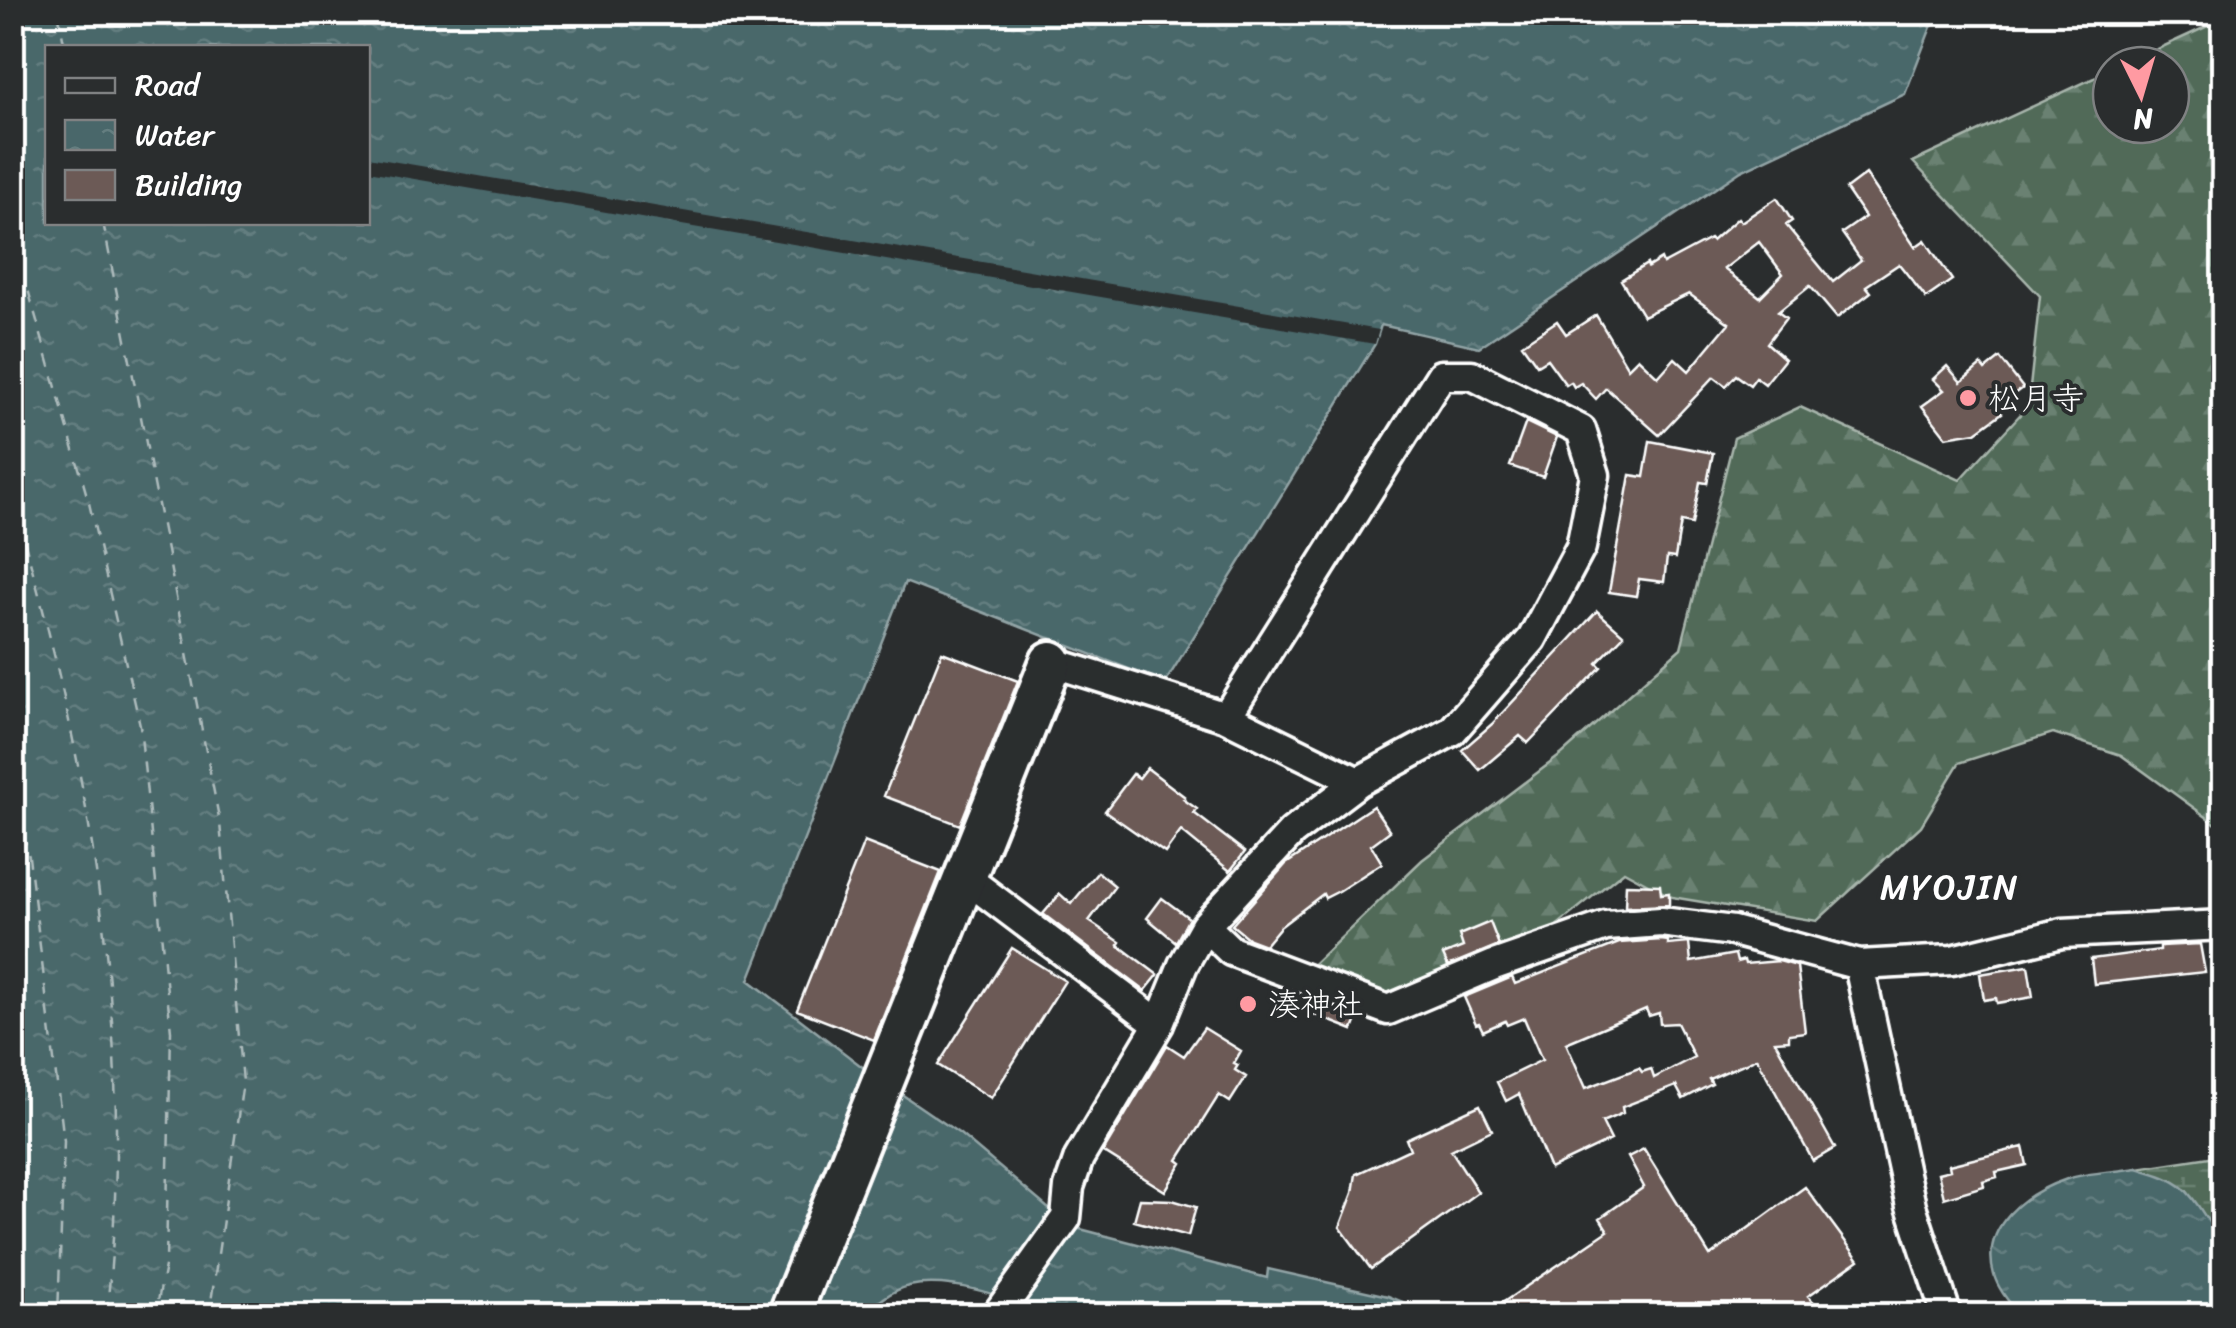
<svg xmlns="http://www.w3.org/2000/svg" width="2236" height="1328" viewBox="0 0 2236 1328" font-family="Sriracha,'Klee One',sans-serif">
	<defs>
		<pattern id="forest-firs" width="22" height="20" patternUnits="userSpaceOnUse" patternTransform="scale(2.5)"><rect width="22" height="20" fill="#516b59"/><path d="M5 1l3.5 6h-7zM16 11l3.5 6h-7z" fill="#6b8172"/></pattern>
		<pattern id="wetland-marsh" width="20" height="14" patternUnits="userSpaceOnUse" patternTransform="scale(2.5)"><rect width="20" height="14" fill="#516b59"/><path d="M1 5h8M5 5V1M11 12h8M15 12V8" fill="none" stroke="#6b8172"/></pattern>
		<pattern id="water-ripples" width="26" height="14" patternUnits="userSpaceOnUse" patternTransform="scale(2.5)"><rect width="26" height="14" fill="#49676a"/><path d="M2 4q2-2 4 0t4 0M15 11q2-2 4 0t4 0" fill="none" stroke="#647e80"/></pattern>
	</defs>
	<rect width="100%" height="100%" fill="#2a2d2e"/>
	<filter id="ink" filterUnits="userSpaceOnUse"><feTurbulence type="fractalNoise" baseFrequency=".01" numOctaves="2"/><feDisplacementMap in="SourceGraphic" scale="20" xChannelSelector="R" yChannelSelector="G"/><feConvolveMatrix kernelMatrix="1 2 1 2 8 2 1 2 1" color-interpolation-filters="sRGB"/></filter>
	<g filter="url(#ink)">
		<!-- forest -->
		<path fill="url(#forest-firs)" stroke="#a8b5ac" stroke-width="2.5" d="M2223 19V829L2121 755 2053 733 1959 763 1921 826 1817 921 1672 897 1624 871 1544 936 1391 1002 1298 979 1422 860 1562 754 1681 648 1734 438 1800 407 1960 480 2028 406 2040 296 1913 162 2111 70V125H2171V65H2123Z"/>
		<!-- wetland -->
		<path fill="url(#wetland-marsh)" stroke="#a8b5ac" stroke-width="2.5" d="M2223 1155V1240L2214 1232 2186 1190 2137 1168Z"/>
		<!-- water -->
		<path fill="url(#water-ripples)" stroke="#92a4a6" stroke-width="2.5" fill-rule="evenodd" d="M12 13H1985V20L1944 16 1931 27 1905 94 1741 171 1479 347 1381 325 1375 344 1165 683 905 582 749 980 869 1072 960 1134 1069 1226 1267 1278 1268 1269 1388 1296 1434 1315H1055C1015 1301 953 1276 909 1286 891 1290 877 1303 863 1316H13ZM48 48H368V222H48Z
			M2137 1168C2153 1173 2170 1177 2183 1188 2200 1202 2207 1225 2223 1240V1315H2019C2010 1303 1998 1289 1994 1275 1980 1226 2025 1193 2067 1179 2088 1172 2115 1172 2137 1168Z"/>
		<!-- pier -->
		<path fill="#2a2d2e" d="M368 157 1379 330 1375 344 368 171Z"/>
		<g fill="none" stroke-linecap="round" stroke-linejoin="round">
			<!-- ferry -->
			<path stroke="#adbbbc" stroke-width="2.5" stroke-dasharray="12 10" stroke-linecap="butt" d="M58 12 65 48
				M103 222 220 823 243 1082 209 1316
				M12 251 29 293 89 503 140 725 171 1031 166 1261 155 1316
				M12 498C90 761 138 1042 106 1316
				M12 790 29 857 64 1141 58 1316"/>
		</g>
		<!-- building -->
		<path fill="#6c5a56" stroke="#fff" stroke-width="2.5" fill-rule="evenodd" d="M1866 174 1915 247 1925 240 1952 280 1926 298 1899 264 1866 286 1871 292 1837 318 1810 286 1778 312 1786 318 1767 343 1785 359 1765 384 1756 377 1750 385 1736 375 1726 386 1714 377 1659 435 1606 388 1596 399 1581 383 1574 387 1571 382 1566 385 1547 359 1537 365 1522 344 1557 321 1566 334 1596 315 1628 368 1638 358 1658 377 1675 358 1689 371 1729 323 1689 294 1643 316 1621 280 1647 264 1648 267 1661 259 1663 264 1710 239 1712 241 1738 218 1741 222 1777 198 1792 221 1786 225 1833 282 1861 260 1842 233 1865 217 1846 189ZM1759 242 1783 274 1760 297 1724 269Z
			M2000 358 2023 388 1998 407 2002 413 1976 432 1946 437 1922 406 1944 390 1933 379 1947 366 1961 382 1981 365 1985 370Z
			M1526 422 1557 437 1543 477 1510 466Z
			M1650 441 1713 453 1707 483 1700 482 1692 524 1681 522 1675 558 1667 557 1664 582 1639 579 1636 596 1609 592 1630 475 1644 477Z
			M1597 611 1624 635 1597 663 1601 667 1528 743 1520 736 1480 770 1462 750 1492 724Z
			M942 652 1018 681 960 825 884 796Z
			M1147 768 1185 797 1183 799 1197 809 1194 813 1245 852 1230 871 1181 831 1165 853 1105 811 1133 774 1139 778Z
			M1373 806 1390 831 1371 845 1382 863 1339 891 1325 898 1323 894 1280 927 1265 945 1249 939 1232 925 1286 864Z
			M864 842 941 872 874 1040 797 1010Z
			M1098 872 1115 886 1089 921 1120 942 1118 945 1158 975 1145 991 1043 914 1060 894 1071 904Z
			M1626 884 1660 885 1661 894 1669 893V905L1625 907Z
			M1162 898 1189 918 1176 942 1147 918Z
			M1490 922 1499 945 1448 966 1443 955 1463 947 1459 935Z
			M1661 940 1668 941V945L1689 943 1691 962 1735 954 1737 962 1744 960 1745 964 1779 961 1797 966 1805 1032 1789 1034V1040L1775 1041 1835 1148 1813 1161 1757 1058 1709 1079 1712 1084 1683 1099 1676 1086 1622 1107 1623 1113 1602 1122 1611 1140 1550 1169 1519 1094 1506 1101 1497 1082 1542 1060 1524 1018 1507 1025 1505 1021 1483 1031 1479 1023 1476 1024 1464 997 1512 977 1515 984 1619 943ZM1646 1009 1649 1016 1659 1013 1660 1024 1677 1023 1694 1057 1654 1078 1651 1069 1642 1072 1639 1068 1586 1088 1566 1043Z
			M2200 944 2205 972 2094 984 2091 959 2160 950V946Z
			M1012 948 1065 981 991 1098 938 1065Z
			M2028 966 2033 997 1997 1003 1996 998 1984 1000 1980 974Z
			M1320 1003 1358 1017 1353 1030 1315 1015Z
			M1204 1028 1241 1051 1234 1063 1238 1065 1235 1070 1246 1077 1230 1102 1219 1095 1178 1160 1182 1163 1165 1191 1103 1152 1167 1045 1184 1056Z
			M1480 1105 1492 1130 1451 1150 1478 1192 1371 1269 1340 1227 1353 1193 1356 1174 1410 1149 1406 1139Z
			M2023 1147 2027 1165 1996 1172 1997 1177 1983 1181 1984 1186 1944 1198 1938 1173 1950 1170 1949 1165Z
			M1644 1149 1710 1256 1805 1187 1859 1260 1808 1296 1827 1316H1483L1608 1231 1600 1218 1644 1187 1628 1157Z
			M1140 1199 1172 1200 1196 1207 1188 1236 1134 1221Z"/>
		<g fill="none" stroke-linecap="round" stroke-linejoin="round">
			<defs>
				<path id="street" d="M1051 662 1226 717 1358 782
					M966 878 1159 1024
					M1205 926 1231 951 1388 1010 1494 965 1606 926 1661 922 1733 931 1859 965 1952 960 2062 933 2224 925
					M1859 965 1911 1206 1947 1316
					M996 1316 1066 1218 1069 1187 1079 1158 1159 1024 1183 965 1205 926 1292 832 1358 782 1452 731 1532 639 1581 547 1595 475 1581 430 1472 375H1441L1226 717"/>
				<path id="secondary" d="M789 1316 1051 662"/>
			</defs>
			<!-- street casing -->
			<use href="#street" stroke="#fff" stroke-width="35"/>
			<!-- secondary casing -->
			<use href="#secondary" stroke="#fff" stroke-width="48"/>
			<!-- street -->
			<use href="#street" stroke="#2a2d2e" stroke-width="28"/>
			<!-- secondary -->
			<use href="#secondary" stroke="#2a2d2e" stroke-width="40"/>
		</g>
	</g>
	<!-- markers -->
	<g fill="#ff9aa2" stroke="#2a2d2e" stroke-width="4">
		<circle cx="1968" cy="398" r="10"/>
		<circle cx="1248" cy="1004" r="10"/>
	</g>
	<g text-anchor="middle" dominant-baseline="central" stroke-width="8" stroke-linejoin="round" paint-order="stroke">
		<!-- poi labels -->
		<g font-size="32" fill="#fff" stroke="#2a2d2e" text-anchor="start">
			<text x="1988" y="398">松月寺</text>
			<text x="1268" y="1004">湊神社</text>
		</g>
		<!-- neighbourhood labels -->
		<g font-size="35" letter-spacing="2.5" fill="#fff" stroke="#2a2d2e">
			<text x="1950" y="887">MYOJIN</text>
		</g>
	</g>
	<!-- margin -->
	<rect width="2236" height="1328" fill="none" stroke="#2a2d2e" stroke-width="50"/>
	<rect x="25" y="25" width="2186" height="1278" fill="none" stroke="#fff" stroke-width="4" filter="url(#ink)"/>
	<!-- legend -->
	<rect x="45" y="45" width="325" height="180" fill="#2a2d2e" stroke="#7f8182" stroke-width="2.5"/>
	<rect x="65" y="78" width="50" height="15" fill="#2a2d2e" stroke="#7f8182" stroke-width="2.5"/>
	<text x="135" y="95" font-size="30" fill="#ffffff">Road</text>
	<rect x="65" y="120" width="50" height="30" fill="url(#water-ripples)" stroke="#7f8182" stroke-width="2.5"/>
	<text x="135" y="145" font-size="30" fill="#ffffff">Water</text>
	<rect x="65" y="170" width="50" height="30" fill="#6c5a56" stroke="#7f8182" stroke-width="2.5"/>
	<text x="135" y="195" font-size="30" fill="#ffffff">Building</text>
	<!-- north arrow -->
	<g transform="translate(2141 95) rotate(175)"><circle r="48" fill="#2a2d2e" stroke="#7f8182" stroke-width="2.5"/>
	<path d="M0-8L18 38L0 25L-18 38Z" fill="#ff9aa2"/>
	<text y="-15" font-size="28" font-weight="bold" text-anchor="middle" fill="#ffffff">N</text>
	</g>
</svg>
